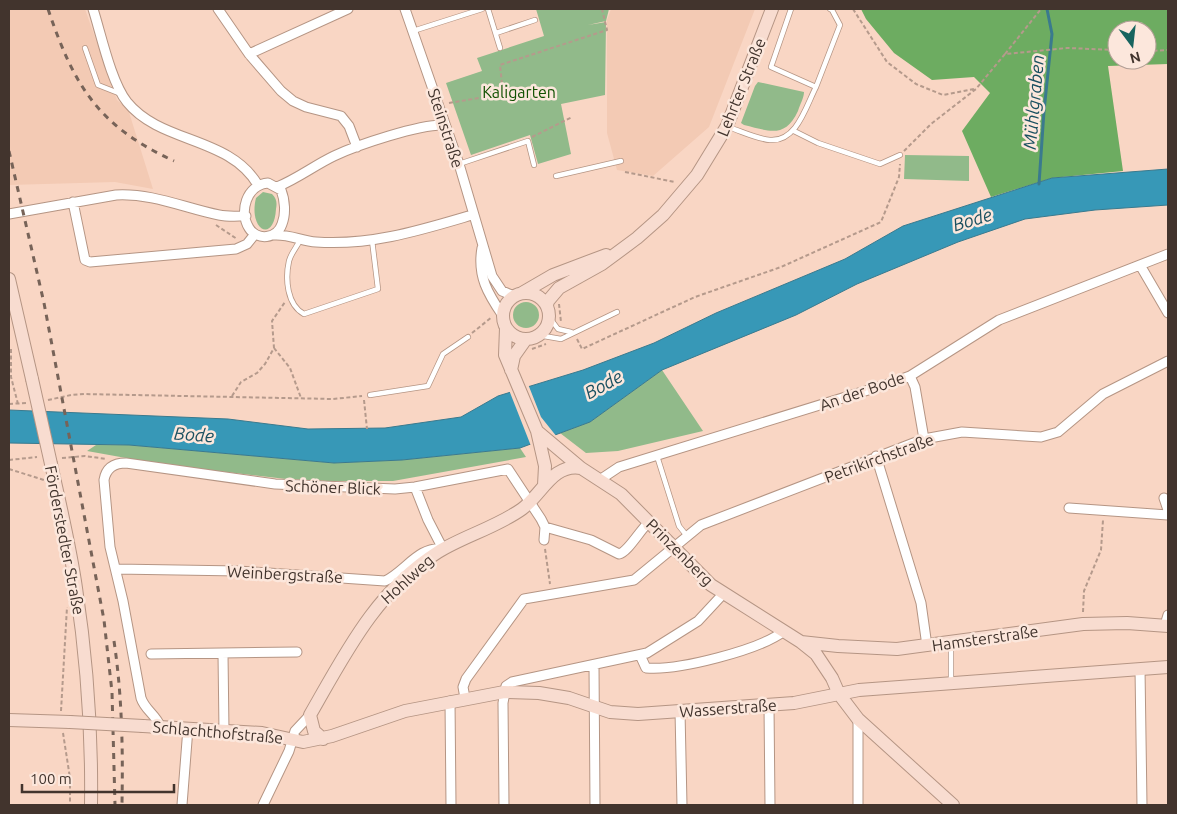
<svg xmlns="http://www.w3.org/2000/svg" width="1177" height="814" viewBox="0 0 1177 814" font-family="Ubuntu,sans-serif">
	<rect width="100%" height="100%" fill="#f9d6c4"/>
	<!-- built -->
	<path fill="#f3cab4" d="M9 9H85L117 100 128 109 153 189 115 182 9 185Z
		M611 9H755L709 127 653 176 617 170 607 133V20Z"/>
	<!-- green -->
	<path fill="#91ba8a" d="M536 9H609L606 21 588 25 606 22 605 95 561 104 571 154 538 164 530 135 471 155 446 83 482 71 477 58 544 36Z
		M758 82 804 92C804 98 800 104 798 111 785 139 769 131 744 125L741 123 755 86Z
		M905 155 969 156V181L904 179Z
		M263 192 272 194C277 199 277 203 276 209 274 244 248 230 256 198Z
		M513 315a13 13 0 1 1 26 0a13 13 0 1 1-26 0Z
		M662 370 703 431 618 451 586 453 560 433 590 422Z
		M96 445H129L334 463 402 460 520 448 526 457 393 481H328L286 479 165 465 87 451Z"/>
	<!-- forest -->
	<path fill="#6dac61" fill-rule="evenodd" d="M861 9H1168V64L1108 66 1123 171 1052 178 991 197 962 131 990 93 974 77 932 80 894 53 866 19ZM1117 30H1147V60H1117Z"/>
	<!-- water -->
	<path fill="#3798b7" stroke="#3a7a8e" d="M1168 169V205L1095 210 1025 219 958 242 857 284 796 315 662 370 590 422 520 448 402 460 334 463 129 445 9 443V410L228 419 308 429 385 428 461 417 498 396 583 370 654 343 716 313 845 259 903 226 1052 178Z"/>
	<!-- pier -->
	<path fill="#f9d6c4" d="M528 384 541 417 557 437 531 446 509 390Z"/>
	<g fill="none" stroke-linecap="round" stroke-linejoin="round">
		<!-- stream -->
		<path stroke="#3a7a8e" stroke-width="3" d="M1039 184 1044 111 1052 34 1047 9"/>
		<defs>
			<path id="lane" d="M488 9 500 48
				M413 31 482 9
				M496 33 535 20
				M85 48 98 85 121 94
				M816 87 840 25 832 10 830 9
				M728 127C741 131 757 139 770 140 797 142 806 106 816 87L771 67 791 9
				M794 131 818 143 880 164 900 155
				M459 164 528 141 534 165
				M556 176 621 161
				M300 240C297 247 291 253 289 261 285 279 287 305 304 314L378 289 372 240
				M549 317 558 329 571 332
				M538 335 561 339 617 312
				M370 395 428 386 443 354 468 337
				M657 456 679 526 687 536
				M951 644V682"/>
			<path id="street" d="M93 9C101 34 111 82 127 102 161 144 229 136 258 185
				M218 9 249 54 281 91 293 101 306 107 341 116 349 126 357 147
				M405 9 459 164 492 276 502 291 514 296
				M249 54 348 9
				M268 183 281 190C285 200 286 214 282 224 277 239 257 241 249 228 239 212 246 185 268 183Z
				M277 187C297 179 315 165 334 156 357 145 420 124 444 125
				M73 202 85 260 90 262 236 249 247 244 255 234
				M9 214 116 195C153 193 184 208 219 215 228 217 237 216 246 216
				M274 235C289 234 302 241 316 242 371 246 421 230 472 215
				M482 248C477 276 488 294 503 316
				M1140 265 1168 313
				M910 376 915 387 924 439
				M876 456 921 603 927 646
				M601 479 619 467 891 383 910 376 999 320 1168 254
				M415 487 428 520 443 549
				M1164 498 1168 510
				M1069 508 1168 515
				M545 527 591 540 619 554C628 552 640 530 649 522
				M116 569 239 571 385 581C406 571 418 546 443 549
				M1165 625 1168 615
				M151 654 297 652
				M223 654 224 731
				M640 655 646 668C677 671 760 650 784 631
				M594 665 595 805
				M1140 669 1142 805
				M465 698 463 687 466 679 524 599 634 580 701 525 924 439 962 432 1041 437 1058 432 1103 394 1168 361
				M450 701 451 805
				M769 706 770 805
				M680 711 682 805
				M858 719V805
				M160 726C156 715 145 710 141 698L123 601 110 547 104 480C106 468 114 463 126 463L275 484 395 489 415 487 508 469 541 519 545 527 544 540
				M182 805 188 728
				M263 805 289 751 295 731 310 715
				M504 805 503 703 506 686 512 682 647 653 698 621 724 593"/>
			<path id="secondary" d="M9 279 32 379
				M503 316a23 23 0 1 1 46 0a23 23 0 1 1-46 0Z
				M522 293 553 275 606 255
				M547 305 548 301 559 288 602 264 637 238 663 215 697 175 727 126 772 9
				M506 328 505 355 537 431 545 466 544 485
				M511 370 514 356 526 339
				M537 431 581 468 621 494 711 585 801 642 816 654 832 678 839 694 858 719 953 805
				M51 464C60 505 70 546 76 588 87 660 92 732 91 805
				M801 642 838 646 897 649 1083 624 1127 623 1168 626
				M9 720 70 722
				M143 726 262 733 303 742 332 736 405 711 504 692 539 693 569 698 610 712 638 714 794 703 859 690 1168 667
				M323 739 314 731 310 715C345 654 376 591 438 552 464 536 497 527 522 509 542 494 553 463 581 468"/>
		</defs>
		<!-- lane casing -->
		<use href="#lane" stroke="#b59584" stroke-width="6"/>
		<!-- street casing -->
		<use href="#street" stroke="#b59584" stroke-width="11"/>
		<!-- secondary casing -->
		<use href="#secondary" stroke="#b59584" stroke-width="14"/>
		<!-- path -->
		<path stroke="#b59a8c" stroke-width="2" stroke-dasharray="4 2.5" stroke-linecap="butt" d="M853 9 887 62 916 84 943 95 974 89
			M1147 51 1168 50
			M1005 54 1041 9
			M449 103 503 94 500 65 607 30 602 9
			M532 137 572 117
			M904 151 931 124 976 89 1005 54 1067 48 1117 50
			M625 172 675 182
			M216 225 237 239
			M559 304 561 322
			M472 333 492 317
			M577 339 582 349 695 297 781 267 881 222 899 177 900 164
			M274 348 290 368 301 398
			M11 349V377L18 404
			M532 349 546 344
			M232 396 241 382 257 373 265 364 274 348 272 321 285 302
			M48 400 71 395 84 394 333 399 362 396
			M364 400 367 429
			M9 404 26 403
			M62 458 85 456 107 459
			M9 460 37 457
			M9 469 44 480
			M545 549 550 584
			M1083 612 1084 591 1101 550 1103 520
			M61 711 67 607
			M63 733 70 778V805"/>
		<!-- lane -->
		<use href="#lane" stroke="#fff" stroke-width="4.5"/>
		<!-- street -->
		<use href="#street" stroke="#fff" stroke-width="9"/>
		<!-- secondary -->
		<use href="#secondary" stroke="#f8dcd0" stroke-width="12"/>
		<!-- rail -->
		<path stroke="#776358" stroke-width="3" stroke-dasharray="6 6" stroke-linecap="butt" d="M48 9C74 86 98 126 174 161
			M9 151 44 303 104 620 112 692 115 805
			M114 641C122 695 123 748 122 803"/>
		<defs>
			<path id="secondary-bridge" d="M32 379 51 464
				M70 722 143 726"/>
		</defs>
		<!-- secondary-bridge casing -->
		<use href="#secondary-bridge" stroke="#b59584" stroke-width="14" stroke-linecap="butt"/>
		<!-- secondary-bridge -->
		<use href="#secondary-bridge" stroke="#f8dcd0" stroke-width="12"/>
	</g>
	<g text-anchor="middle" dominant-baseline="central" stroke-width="5" stroke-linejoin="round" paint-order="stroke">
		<!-- street labels -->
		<g font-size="16" fill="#42342d" stroke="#fce7dc">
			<text transform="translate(741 87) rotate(-68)">Lehrter Straße</text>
			<text transform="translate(446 128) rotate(72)">Steinstraße</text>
			<text transform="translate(862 391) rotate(-19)">An der Bode</text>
			<text transform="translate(879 458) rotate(-20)">Petrikirchstraße</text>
			<text transform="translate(333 487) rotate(2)">Schöner Blick</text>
			<text transform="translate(65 540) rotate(79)">Förderstedter Straße</text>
			<text transform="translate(680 552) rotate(45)">Prinzenberg</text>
			<text transform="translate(285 574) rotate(3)">Weinbergstraße</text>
			<text transform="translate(407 579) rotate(-42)">Hohlweg</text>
			<text transform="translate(985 638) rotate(-8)">Hamsterstraße</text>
			<text transform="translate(728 708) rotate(-4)">Wasserstraße</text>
			<text transform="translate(218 732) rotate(5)">Schlachthofstraße</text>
		</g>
		<!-- park labels -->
		<g font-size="16" fill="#115101" stroke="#fce7dc">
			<text x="519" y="92">Kaligarten</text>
		</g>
		<!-- water labels -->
		<g font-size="18" font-style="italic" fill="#1a5060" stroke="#fce7dc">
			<text transform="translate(1033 102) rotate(-85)">Mühlgraben</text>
			<text transform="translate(972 219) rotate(-17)">Bode</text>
			<text transform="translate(603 384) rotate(-29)">Bode</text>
			<text transform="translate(194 434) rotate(4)">Bode</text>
		</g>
	</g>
	<!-- border -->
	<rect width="1177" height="814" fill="none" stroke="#42342d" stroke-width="20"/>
	<!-- north arrow -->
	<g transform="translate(1132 45) rotate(165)"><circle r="24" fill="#fce7dc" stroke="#b29f96"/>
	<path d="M0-4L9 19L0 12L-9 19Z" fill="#17645f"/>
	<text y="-8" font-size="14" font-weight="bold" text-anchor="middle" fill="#42342d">N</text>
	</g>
	<!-- scale -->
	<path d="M22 784v8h152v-8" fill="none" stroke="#42342d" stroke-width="2.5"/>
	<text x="30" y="784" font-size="15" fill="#42342d" stroke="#fce7dc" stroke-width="4" paint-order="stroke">100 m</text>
</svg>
